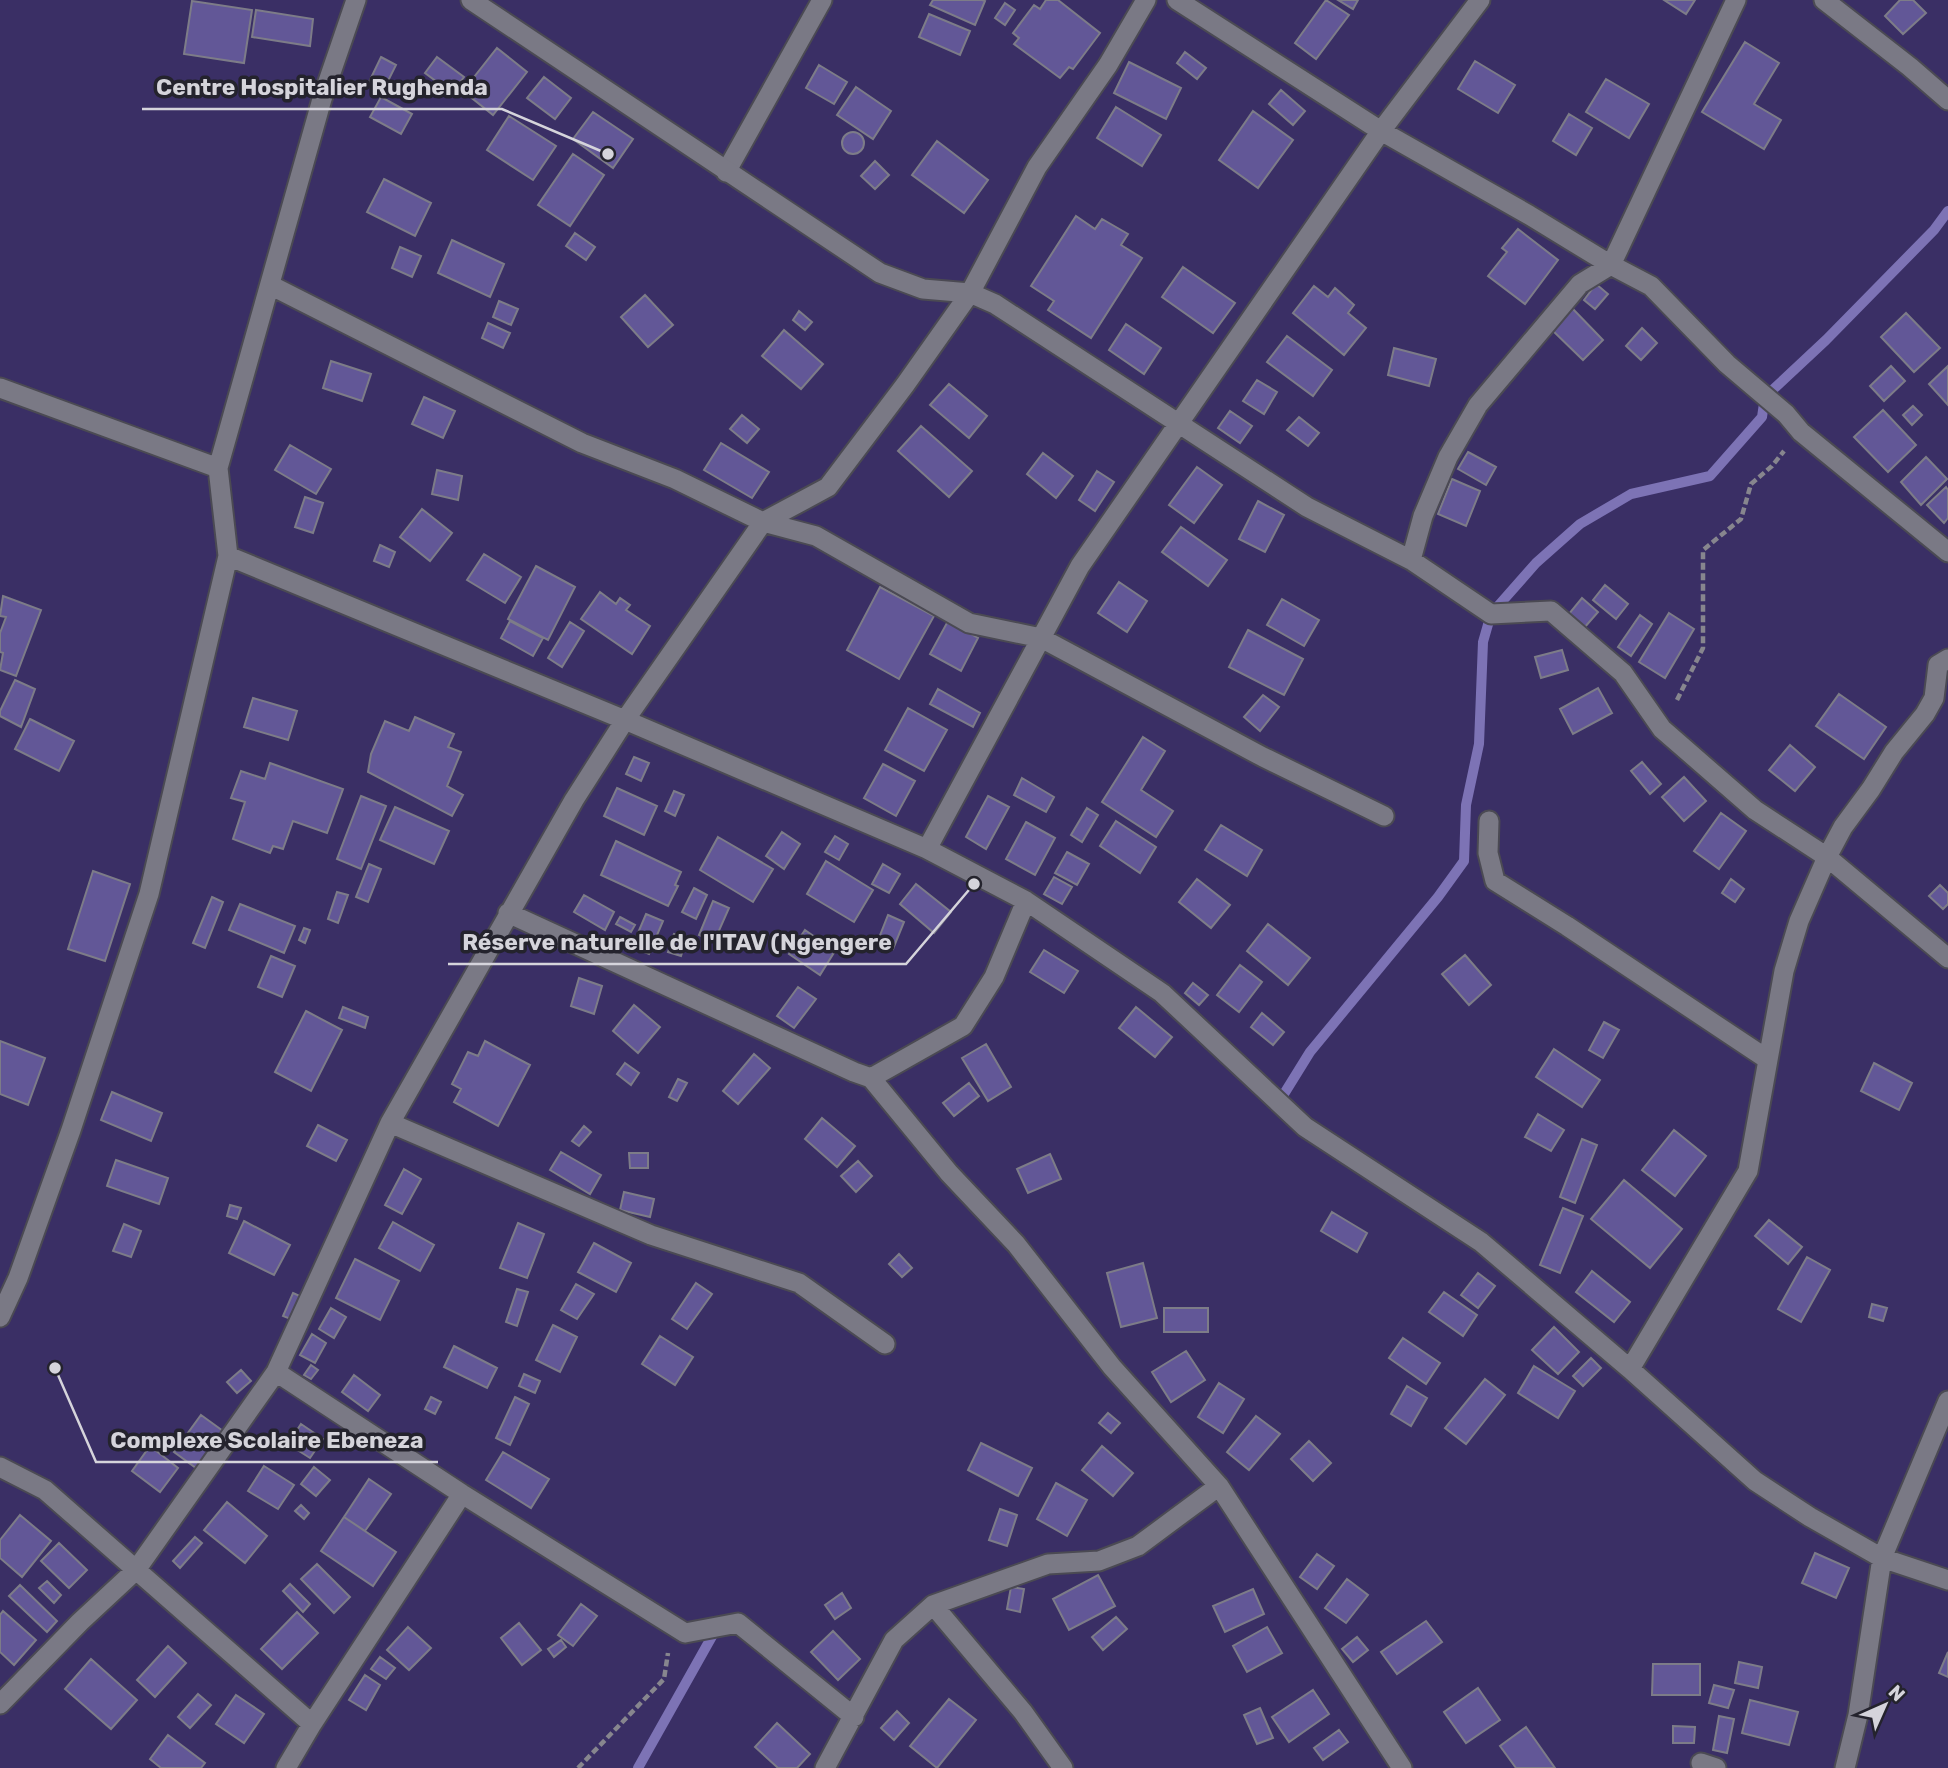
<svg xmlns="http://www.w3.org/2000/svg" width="1948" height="1768" viewBox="0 0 1948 1768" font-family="Rubik,sans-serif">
	<rect width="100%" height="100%" fill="#2e2d37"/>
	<!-- green -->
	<path fill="#3a2f65" d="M0 0H1948V1768H0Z"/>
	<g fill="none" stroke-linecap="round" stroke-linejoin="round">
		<!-- stream -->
		<path stroke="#7d73b5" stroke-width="10" d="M1279 1102 1310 1052 1438 897 1464 861 1466 805 1479 744 1483 642 1491 614 1536 563 1580 524 1631 494 1710 476 1762 417 1765 397 1826 340 1934 230 1948 211
			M638 1768 715 1631"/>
	</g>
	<!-- building -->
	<path fill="#625797" stroke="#7d7c88" stroke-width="2" d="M933 0H982L985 1 975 25 930 5Z
		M1046 0H1058L1100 33 1073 69 1069 67 1060 78 1014 44 1019 38 1013 33 1034 5 1040 9Z
		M1326 0 1349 15 1316 59 1295 43Z
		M1338 0H1358L1353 9Z
		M1664 0H1695L1686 14Z
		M1900 0H1913L1926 13 1903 34 1885 16Z
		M192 1 252 10 244 63 184 54Z
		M1005 3 1015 10 1005 25 995 18Z
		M256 10 313 19 310 46 252 37Z
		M929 14 970 31 960 55 919 37Z
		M1745 42 1779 63 1754 104 1781 120 1764 149 1702 112Z
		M497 48 527 72 493 115 463 91Z
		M1185 52 1206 68 1197 79 1177 63Z
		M381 57 396 65 383 91 368 84Z
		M437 57 464 77 452 93 425 73Z
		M1475 61 1515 85 1498 113 1458 89Z
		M1129 62 1181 88 1166 119 1114 93Z
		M819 65 847 82 834 104 806 88Z
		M544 77 571 98 555 119 527 98Z
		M1606 79 1649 104 1629 138 1586 112Z
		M856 87 891 111 873 139 837 115Z
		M1281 90 1305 111 1293 125 1269 104Z
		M381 97 412 114 401 134 370 117Z
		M1116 107 1161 135 1142 166 1097 138Z
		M1253 111 1293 140 1258 188 1219 160Z
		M593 112 633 139 613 168 573 139Z
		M1569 114 1592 128 1576 155 1553 141Z
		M509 116 556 146 533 180 487 150Z
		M842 143a11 11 0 1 1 22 0a11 11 0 1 1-22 0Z
		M937 141 988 180 964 213 912 175Z
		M573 154 604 175 570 226 538 205Z
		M875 161 889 175 875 189 861 176Z
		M384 179 431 203 415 236 367 212Z
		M1076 216 1095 229 1102 219 1128 234 1121 245 1142 258 1091 338 1048 310 1054 301 1031 286Z
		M1518 229 1558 260 1525 304 1488 276 1507 252 1502 248Z
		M575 233 595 247 586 260 566 246Z
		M452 240 504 264 490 297 438 273Z
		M400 247 421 256 412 277 392 268Z
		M1183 267 1235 303 1213 333 1162 297Z
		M1596 284 1608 294 1595 309 1584 300Z
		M1314 286 1328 297 1335 288 1354 305 1348 313 1366 328 1344 355 1293 313Z
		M645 295 673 325 648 347 621 317Z
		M499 301 518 309 511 325 493 317Z
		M1572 308 1603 340 1583 360 1551 329Z
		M799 311 812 322 805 330 793 320Z
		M1906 313 1940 348 1914 372 1881 337Z
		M488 323 510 333 503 348 482 338Z
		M1126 324 1161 348 1144 374 1109 350Z
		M1642 328 1657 343 1641 360 1626 346Z
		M784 330 823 364 801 389 762 356Z
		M1287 336 1332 370 1313 396 1267 362Z
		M1394 348 1436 359 1429 386 1388 375Z
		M331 361 371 374 362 401 323 388Z
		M1891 366 1905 381 1884 401 1870 386Z
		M1948 366V405L1929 384Z
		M1257 380 1277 392 1264 414 1243 401Z
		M949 384 987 416 969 438 930 405Z
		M424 397 455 411 443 438 412 424Z
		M1913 406 1922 415 1912 425 1903 415Z
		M1883 410 1916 445 1888 472 1854 437Z
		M1230 411 1252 426 1240 443 1218 428Z
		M742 415 759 429 747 443 730 429Z
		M1299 417 1319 433 1308 446 1287 430Z
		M921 426 972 471 949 497 898 451Z
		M721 443 769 472 752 498 704 470Z
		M290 445 331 469 316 494 275 470Z
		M1468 452 1496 467 1486 485 1458 469Z
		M1043 453 1073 476 1056 498 1027 474Z
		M1926 457 1947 479 1921 505 1901 482Z
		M1197 467 1222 485 1194 523 1169 505Z
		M437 470 462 476 458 500 432 494Z
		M1097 471 1114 482 1095 511 1079 500Z
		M1452 479 1480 491 1466 526 1438 514Z
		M1946 487 1948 490V518L1944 523 1927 505Z
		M305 497 323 503 313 533 295 527Z
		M1258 501 1284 515 1265 552 1239 539Z
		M422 509 452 533 430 561 400 537Z
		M1181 527 1227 560 1208 586 1162 552Z
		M380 545 395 552 389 567 374 561Z
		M484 554 521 577 505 603 467 580Z
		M536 566 575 587 548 640 508 619Z
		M1119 582 1147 601 1127 632 1098 613Z
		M1605 585 1628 604 1616 619 1593 600Z
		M880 587 934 616 899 679 847 650Z
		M600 592 616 604 620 598 630 605 626 610 650 626 632 654 581 619Z
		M3 596 41 610 16 676 0 670 3 653 0 652V633L6 617 0 616Z
		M1582 598 1598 612 1584 628 1568 615Z
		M1282 599 1319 620 1304 646 1267 625Z
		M1669 613 1694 629 1665 678 1639 662Z
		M1640 615 1652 624 1631 656 1618 647Z
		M510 621 543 638 533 656 501 638Z
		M948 621 978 638 961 671 930 654Z
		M570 622 584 631 562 667 548 658Z
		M1248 630 1303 659 1284 695 1229 667Z
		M1562 650 1568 670 1541 678 1535 657Z
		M15 680 35 689 21 727 0 716V711Z
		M1598 688 1612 713 1573 734 1560 709Z
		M938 689 980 713 973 727 930 704Z
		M1839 694 1886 727 1864 759 1816 726Z
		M1263 695 1279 707 1260 731 1244 717Z
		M253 698 297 711 288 740 244 727Z
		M908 708 947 730 924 771 885 750Z
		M415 717 454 734 448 747 461 752 447 786 463 795 452 816 368 772 371 754 385 721 409 731Z
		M30 719 74 741 59 771 15 749Z
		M1143 737 1165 751 1141 790 1173 811 1156 837 1102 802Z
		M1790 745 1815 767 1795 791 1769 770Z
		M634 757 649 763 641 781 626 774Z
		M1642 762 1661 784 1650 794 1631 771Z
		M270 763 343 789 327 833 293 821 283 849 273 846 270 853 233 839 245 802 231 798 241 771 265 779Z
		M883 764 915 781 896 816 864 798Z
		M1684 777 1706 801 1684 821 1662 797Z
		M1022 778 1054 797 1046 812 1014 795Z
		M617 788 657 806 644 835 604 816Z
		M674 791 684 795 675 816 665 811Z
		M361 796 386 806 361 869 337 859Z
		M988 796 1009 807 986 849 966 837Z
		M395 807 449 831 434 864 380 840Z
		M1087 808 1098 815 1082 842 1071 835Z
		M1721 813 1746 831 1719 869 1694 851Z
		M1116 821 1156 847 1140 873 1100 846Z
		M1026 822 1055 838 1035 875 1006 859Z
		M1221 825 1262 850 1247 876 1205 850Z
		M782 832 800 844 784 869 766 856Z
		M835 836 848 844 839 860 825 852Z
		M718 837 773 869 753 902 700 870Z
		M616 841 681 872 675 885 678 886 668 906 601 875Z
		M1067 852 1089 864 1077 885 1055 873Z
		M826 861 873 890 854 922 807 894Z
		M369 864 381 869 368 902 356 897Z
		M883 864 900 874 889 893 872 884Z
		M93 871 130 884 105 961 68 949Z
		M1054 877 1072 887 1062 904 1044 894Z
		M1197 879 1230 905 1211 928 1179 902Z
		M1731 879 1744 889 1735 902 1722 893Z
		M916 884 951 912 934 933 900 904Z
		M1940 885 1948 893V904L1943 909 1929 896Z
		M694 888 707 895 696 919 682 912Z
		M337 892 348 895 338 923 328 919Z
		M584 895 614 912 605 930 574 912Z
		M212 897 223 902 205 948 193 943Z
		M713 901 729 908 714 942 699 935Z
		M240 904 295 926 284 953 229 930Z
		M646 914 663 921 649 954 632 947Z
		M888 915 904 922 893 949 877 943Z
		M620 917 635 925 631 932 616 924Z
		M1268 924 1310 958 1288 985 1247 951Z
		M304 928 310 930 305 943 299 940Z
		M805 930 835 951 820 975 789 954Z
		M674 934 687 937 681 956 668 952Z
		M1044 950 1078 971 1064 993 1030 972Z
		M1465 955 1491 985 1469 1005 1442 974Z
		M271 956 295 966 282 997 258 987Z
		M1240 965 1262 982 1239 1012 1217 995Z
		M579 978 602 986 594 1014 571 1006Z
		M1193 983 1208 995 1199 1005 1185 993Z
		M798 987 816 999 794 1028 777 1016Z
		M634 1005 660 1027 638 1053 613 1031Z
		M343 1007 368 1017 365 1028 339 1018Z
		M1136 1007 1172 1037 1155 1057 1119 1028Z
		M306 1011 342 1030 311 1091 275 1072Z
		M1262 1013 1284 1032 1273 1045 1251 1027Z
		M1604 1022 1619 1030 1603 1058 1589 1050Z
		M0 1041 45 1058 28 1105 0 1094Z
		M485 1041 530 1065 498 1126 454 1102 461 1089 452 1084 468 1052 478 1056Z
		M986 1044 1011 1087 988 1101 962 1058Z
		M1554 1049 1600 1080 1582 1107 1536 1077Z
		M754 1054 770 1068 738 1104 723 1091Z
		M625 1063 639 1073 631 1085 617 1074Z
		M1874 1063 1912 1083 1899 1110 1861 1091Z
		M678 1079 687 1083 677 1101 669 1097Z
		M969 1083 979 1096 954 1116 943 1103Z
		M112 1092 162 1113 151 1141 101 1120Z
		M1538 1114 1564 1130 1551 1151 1525 1137Z
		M822 1118 855 1146 837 1167 805 1139Z
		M318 1125 347 1140 336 1161 307 1146Z
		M584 1126 591 1132 579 1146 572 1141Z
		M1674 1130 1706 1156 1675 1196 1642 1170Z
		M1582 1139 1597 1145 1575 1203 1560 1197Z
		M561 1152 601 1175 590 1194 550 1170Z
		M629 1153H648V1168H630Z
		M1050 1154 1061 1179 1028 1193 1017 1169Z
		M116 1160 168 1178 159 1204 107 1186Z
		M858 1161 872 1176 856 1192 841 1176Z
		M404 1169 421 1179 402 1214 385 1205Z
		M1624 1180 1682 1229 1650 1268 1591 1219Z
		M624 1192 654 1199 650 1217 620 1210Z
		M230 1205 241 1208 237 1219 227 1216Z
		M1563 1208 1583 1216 1560 1273 1540 1265Z
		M1332 1212 1367 1233 1357 1252 1321 1231Z
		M1769 1220 1802 1247 1788 1264 1755 1236Z
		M244 1221 290 1245 274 1275 229 1253Z
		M393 1222 434 1245 420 1271 379 1248Z
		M518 1223 544 1234 527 1278 500 1268Z
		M124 1224 141 1231 131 1257 113 1251Z
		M594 1243 631 1263 616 1292 578 1272Z
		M899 1254 912 1268 902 1277 889 1264Z
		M1807 1257 1830 1270 1801 1322 1778 1309Z
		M355 1259 399 1281 380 1320 336 1298Z
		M1143 1263 1157 1318 1121 1327 1107 1273Z
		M1592 1271 1630 1302 1614 1322 1576 1292Z
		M1478 1273 1495 1286 1478 1308 1461 1295Z
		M696 1283 712 1294 687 1329 672 1319Z
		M576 1284 594 1294 577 1319 561 1310Z
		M517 1289 528 1292 517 1326 506 1322Z
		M1444 1292 1477 1315 1463 1336 1429 1312Z
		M293 1293 302 1297 293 1320 283 1316Z
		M1872 1304 1887 1308 1883 1321 1869 1317Z
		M331 1308 346 1317 334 1338 319 1329Z
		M1164 1308H1208V1332H1164Z
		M553 1325 577 1337 560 1372 536 1360Z
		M1554 1327 1579 1352 1558 1374 1532 1350Z
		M312 1334 326 1343 315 1363 300 1355Z
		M660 1336 693 1357 675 1385 642 1364Z
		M1403 1338 1440 1363 1426 1384 1389 1358Z
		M454 1346 497 1368 487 1388 444 1367Z
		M1186 1351 1205 1380 1171 1402 1152 1372Z
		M1591 1358 1601 1368 1583 1386 1573 1376Z
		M311 1365 318 1370 311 1379 304 1375Z
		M1534 1366 1575 1391 1558 1418 1518 1393Z
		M241 1370 251 1381 237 1393 227 1382Z
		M524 1374 540 1381 535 1393 519 1386Z
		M354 1375 380 1395 368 1411 342 1392Z
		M1485 1379 1505 1395 1466 1444 1445 1428Z
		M1219 1383 1244 1399 1223 1433 1198 1417Z
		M1407 1386 1427 1398 1411 1426 1391 1414Z
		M431 1397 441 1402 435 1414 425 1409Z
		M515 1397 529 1404 510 1445 496 1438Z
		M1108 1413 1120 1423 1111 1433 1099 1423Z
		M201 1415 223 1431 196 1468 174 1452Z
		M1256 1416 1280 1434 1249 1470 1227 1452Z
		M301 1424 323 1439 310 1458 288 1444Z
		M1309 1441 1331 1463 1313 1481 1291 1459Z
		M981 1443 1032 1468 1018 1496 968 1470Z
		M150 1446 178 1468 160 1492 132 1471Z
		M1102 1446 1133 1473 1113 1496 1082 1470Z
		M503 1452 549 1479 531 1508 486 1480Z
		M264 1466 294 1485 278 1509 248 1491Z
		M314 1467 330 1480 316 1496 301 1484Z
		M369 1479 391 1494 365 1531 344 1517Z
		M1056 1483 1087 1500 1067 1536 1037 1519Z
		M227 1502 267 1536 245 1563 204 1530Z
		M301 1505 309 1513 304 1519 295 1511Z
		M1000 1509 1017 1515 1007 1546 989 1540Z
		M20 1515 51 1541 22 1577 0 1558V1540Z
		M344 1517 396 1552 373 1586 321 1551Z
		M195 1537 202 1543 180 1568 173 1561Z
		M59 1543 87 1570 69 1588 41 1561Z
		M1815 1553 1849 1568 1836 1598 1802 1583Z
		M1317 1554 1334 1566 1317 1589 1300 1577Z
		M317 1564 350 1597 334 1613 301 1579Z
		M1098 1575 1115 1606 1069 1630 1053 1599Z
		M1347 1579 1368 1595 1346 1623 1325 1608Z
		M47 1581 61 1595 54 1603 39 1588Z
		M290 1584 310 1604 303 1612 283 1591Z
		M20 1585 57 1621 47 1632 9 1596Z
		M1011 1587 1024 1589 1020 1612 1007 1609Z
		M1253 1589 1264 1614 1225 1632 1213 1606Z
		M842 1593 851 1608 835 1619 825 1605Z
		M581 1604 597 1616 573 1646 558 1635Z
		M3 1611 36 1640 14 1665 0 1652V1615Z
		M297 1612 318 1633 282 1669 261 1649Z
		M1116 1617 1127 1629 1103 1650 1092 1637Z
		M1426 1621 1442 1642 1397 1674 1381 1652Z
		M519 1623 541 1650 522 1665 501 1638Z
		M408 1627 431 1648 409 1670 387 1650Z
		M1267 1627 1282 1653 1247 1672 1233 1646Z
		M833 1631 860 1659 838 1680 811 1652Z
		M1357 1637 1368 1650 1353 1662 1342 1649Z
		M561 1640 566 1647 554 1657 548 1649Z
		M168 1646 186 1663 155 1697 137 1680Z
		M1948 1652V1677L1939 1673Z
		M380 1657 395 1668 386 1679 371 1669Z
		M91 1659 137 1700 111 1729 65 1689Z
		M1739 1662 1762 1667 1758 1688 1735 1683Z
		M1653 1664H1700V1695H1652Z
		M365 1675 380 1685 366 1710 349 1700Z
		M1714 1685 1734 1690 1728 1708 1709 1703Z
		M1478 1688 1500 1720 1466 1743 1444 1712Z
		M1313 1690 1329 1714 1289 1742 1272 1717Z
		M198 1694 211 1705 190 1728 178 1717Z
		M236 1695 264 1714 244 1743 216 1724Z
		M949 1699 976 1720 937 1768 910 1746Z
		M1750 1700 1798 1712 1789 1745 1742 1733Z
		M1260 1708 1273 1738 1257 1744 1244 1715Z
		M897 1711 909 1723 894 1740 881 1728Z
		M1719 1716 1734 1719 1727 1753 1713 1750Z
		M777 1723 810 1754 797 1768H778L755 1747Z
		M1673 1726 1695 1727 1694 1743H1673Z
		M1526 1727 1555 1768H1516L1500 1746Z
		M1339 1730 1348 1742 1323 1760 1314 1748Z
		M168 1735 205 1763 201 1768H161L150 1759Z"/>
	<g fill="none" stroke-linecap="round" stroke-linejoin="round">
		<defs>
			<path id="service" d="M726 172 822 0"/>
			<path id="minor" d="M471 0 880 273 923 289 970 293 995 304 1307 507 1411 560 1491 614 1551 611 1623 673 1662 729 1755 810 1827 857 1948 958
				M1177 0 1381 131 1529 215 1611 265 1651 286 1727 364 1786 414 1801 432 1948 552
				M1824 0 1910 67 1948 100
				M270 285 582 443 675 479 763 522 816 536 969 623 1041 638 1263 757 1384 816
				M0 388 218 468
				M228 556 625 720 927 849 1026 901 1162 993 1305 1127 1481 1242 1630 1369 1755 1481 1810 1517 1882 1558 1948 1580
				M1411 560 1423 516 1448 457 1478 405 1580 284 1611 265 1736 0
				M1489 821 1488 853 1495 881 1567 926 1767 1059
				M927 849 1080 566 1381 131 1480 0
				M508 913 854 1072 871 1078 949 1173 1016 1244 1112 1367 1219 1486 1402 1768
				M871 1078 963 1026 994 977 1026 901
				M390 1123 651 1235 799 1283 885 1344
				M0 1317 18 1278 71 1130 149 894 228 556 218 468 322 99 356 0
				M1630 1369 1748 1171 1784 971 1799 921 1827 857 1843 827 1871 789 1894 752 1925 714 1934 698 1938 665 1948 659
				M276 1372 462 1494 685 1633 738 1623 854 1717
				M0 1467 45 1490 312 1724
				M933 1605 1023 1712 1063 1768
				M0 1704 80 1622 136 1570 276 1372 390 1123 574 800 625 720 763 522 828 487 905 385 970 293 1037 167 1108 65 1146 0
				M1701 1763 1716 1768
				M286 1768 312 1724 462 1494
				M825 1768 894 1640 933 1605 1048 1564 1099 1561 1138 1546 1219 1486
				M1845 1768 1858 1715 1882 1558 1948 1401"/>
		</defs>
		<!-- service casing -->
		<use href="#service" stroke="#4b4a53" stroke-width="23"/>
		<!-- minor casing -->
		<use href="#minor" stroke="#4b4a53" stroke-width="23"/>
		<!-- path -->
		<path stroke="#87868e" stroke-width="4.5" stroke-dasharray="7 3.5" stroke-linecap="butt" d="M1677 700 1703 648V550L1741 519 1751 484 1772 466 1784 451
			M578 1768 664 1679 668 1653"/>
		<!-- service -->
		<use href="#service" stroke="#7a7985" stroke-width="19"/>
		<!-- minor -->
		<use href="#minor" stroke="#7a7985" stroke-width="19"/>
	</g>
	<!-- callouts -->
	<path fill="none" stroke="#d5d4db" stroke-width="2.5" d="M608 154L502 109H142M974 884L906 964H448M55 1368L96 1462H438"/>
	<g fill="#d5d4db" stroke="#24232d" stroke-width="2.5">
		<circle cx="608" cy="154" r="7"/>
		<circle cx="974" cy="884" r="7"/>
		<circle cx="55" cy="1368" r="7"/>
	</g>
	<g font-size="23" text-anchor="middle" font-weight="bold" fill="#d5d4db" stroke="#24232d" stroke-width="7" stroke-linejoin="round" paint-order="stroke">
		<text x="322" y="95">Centre Hospitalier Rughenda</text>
		<text x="677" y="950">Réserve naturelle de l'ITAV (Ngengere</text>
		<text x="267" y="1448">Complexe Scolaire Ebeneza</text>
	</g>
	<!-- north arrow -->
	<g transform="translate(1885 1705) rotate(45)" stroke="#24232d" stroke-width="5" paint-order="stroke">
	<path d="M0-5L12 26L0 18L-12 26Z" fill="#d5d4db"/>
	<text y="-10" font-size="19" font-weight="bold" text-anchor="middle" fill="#d5d4db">N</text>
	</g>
</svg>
